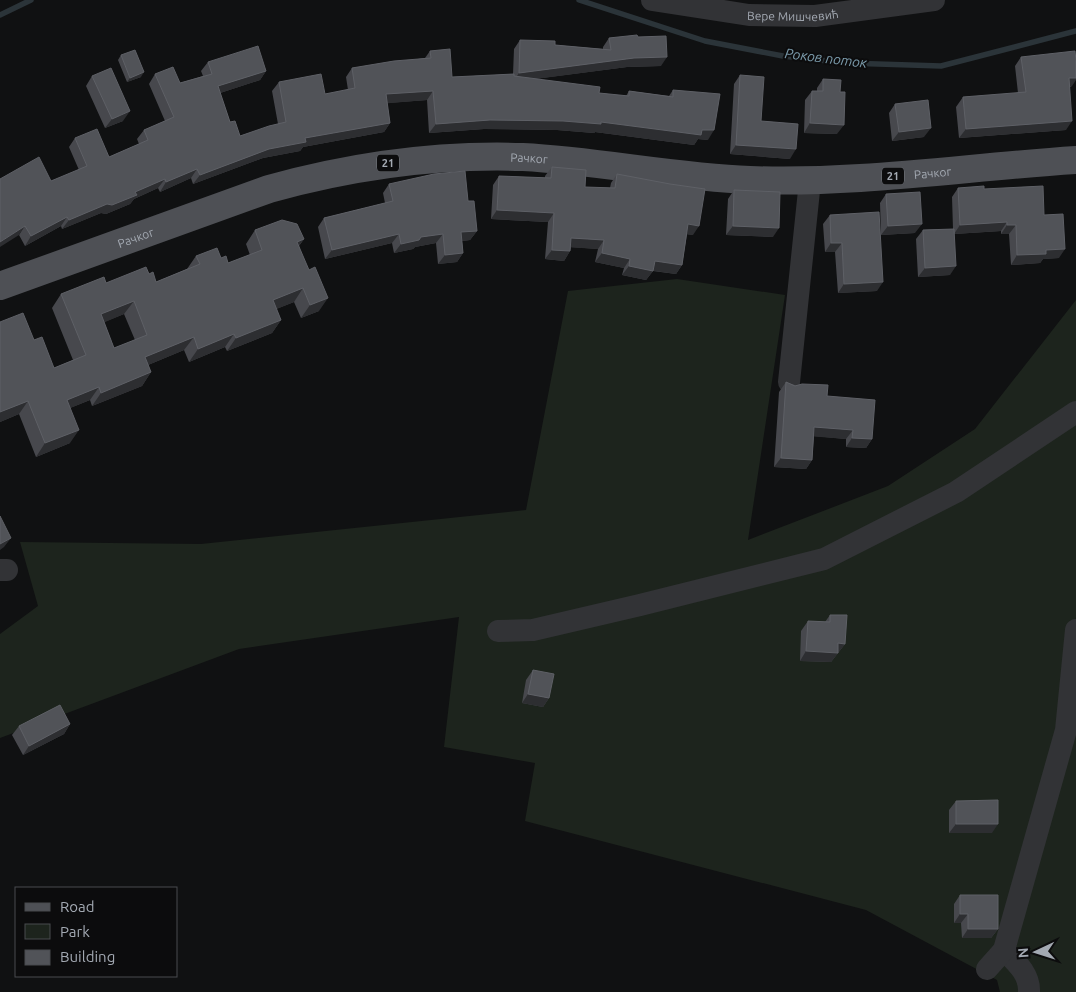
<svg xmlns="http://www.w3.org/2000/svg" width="1076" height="992" viewBox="0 0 1076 992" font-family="Ubuntu,sans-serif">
	<rect width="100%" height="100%" fill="#101112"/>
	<!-- green -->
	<path fill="#1d241d" d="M677 279 785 295 748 540 888 486 975 429 1076 300V617L1065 722 1076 727V992H1000L997 980 866 910 525 821 535 763 444 747 459 617 239 649 0 738V634L38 606 20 542 201 544 526 510 568 291Z"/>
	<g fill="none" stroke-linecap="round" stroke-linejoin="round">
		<!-- stream -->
		<path stroke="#2b3439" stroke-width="5.5" d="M579 0 705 41 783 56 846 63 941 66 1076 31
			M0 15 31 0"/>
		<!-- minor -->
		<g stroke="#323336" stroke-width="22">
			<path id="s1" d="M652 0 749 15 815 16 934 0"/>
			<path d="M789 382 810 181"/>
			<path d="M0 570H7"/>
			<path d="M498 631 533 630 640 605 824 559 956 492 1076 412"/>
			<path d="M1004 950C1016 962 1030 974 1029 992"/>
			<path d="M987 969 1004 950 1066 730 1076 630"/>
		</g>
		<!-- major -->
		<path stroke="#4e5055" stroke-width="28" id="s2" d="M0 286 269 189C352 166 436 154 523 157 599 161 674 177 750 180 859 184 967 167 1076 160"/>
	</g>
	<!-- wall -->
	<path fill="#47484d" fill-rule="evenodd" d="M638 37 661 66 627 67 534 79 599 93 626 96 629 91 669 96 673 90 708 140 698 139 694 145 595 132 594 133 557 130 484 129 429 133 427 100 387 103 390 123 384 132 303 147 300 151 263 158 193 184 191 178 160 192 158 188 134 199 130 204 106 214 101 213 62 229 61 226 25 246 19 235 51 181 79 170 69 147 75 138 109 157 139 144 137 139 144 130 165 121 149 84 155 74 180 83 203 76 201 71 208 62 266 71 260 80 220 93 230 122 240 136 278 124 272 91 279 82 325 94 348 90 346 77 352 68 425 58 430 51 452 77 513 74 514 49 520 40 555 45 603 49V47L609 38Z
		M121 55 141 77 127 82 118 60Z
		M1021 57 1072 86 1070 87 1066 130 959 138 956 107 963 97 1018 93 1015 66Z
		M740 75 761 121 790 159 730 154 734 84Z
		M92 76 123 121 105 128 86 86Z
		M823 79 837 134 804 133 805 100 812 91H817V88Z
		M895 104 924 137 892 141 889 113Z
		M552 167 585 187 610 188 611 183 617 174 693 235 687 234 682 265 676 274 653 271 646 280 622 275 624 268 595 262 598 249 571 247 570 251 564 261 545 259 548 222 491 219 493 185 499 176 545 178V176Z
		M389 184 468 201 477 231 470 240 462 241 463 253 457 262 438 264 436 243 415 247 413 249 394 253 392 243 325 259 318 227 324 218 385 203 383 193Z
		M958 188 984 189 1044 215 1059 258 1043 259 1040 263 1011 265 1009 234H1001V231L954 234 950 275 918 277 916 239 923 230 953 229 952 197Z
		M734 190 773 237 726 235 728 199Z
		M886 194 915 233 881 235 880 203Z
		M830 215 877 291 838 293 835 252H825L823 224Z
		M255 230 304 239 299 246 319 311 301 318 294 302 276 309 281 320 272 333 227 351 225 347 189 362 184 350 148 365 151 372 142 386 92 406 90 400 70 408V443L36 457 19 414 0 422V322L34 340 54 368 73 360 52 308 61 294 106 283 149 274 156 282 187 269 196 256 221 258 228 263 250 255 246 244ZM124 314 135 340 114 348 104 322Z
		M786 382 827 396 872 439 866 448 846 447V439L814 436 812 460 806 469 774 467 779 392Z
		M830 615 845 644 831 662 800 661 801 631 808 621 825 622Z
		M533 670 549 698 543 707 522 703 526 680Z
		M70 724 64 734 23 755 12 735 19 726Z
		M956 801 992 833H949V810Z
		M960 895 998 929 991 938H962L961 923H954V904Z"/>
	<!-- shaded-wall -->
	<path fill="#2d2e31" d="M667 57 661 66 627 67 513 82 519 73 634 58Z
		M266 71 260 80 211 96 218 86Z
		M144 72 141 77 127 82 130 78Z
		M1069 78H1076V80L1072 86 1063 87Z
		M433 91 427 100 379 104 386 94Z
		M130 111 123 121 105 128 112 119Z
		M490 120 563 121 601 122 714 130 708 140 698 139 694 145 595 132 594 133 557 130 484 129 429 133 436 124Z
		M1072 121 1066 130 959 138 966 129Z
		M390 123 384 132 303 147 300 151 263 158 193 184 200 175 269 149 305 138Z
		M810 123 844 125 837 134 804 133Z
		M931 128 924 137 892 141 899 132Z
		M736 145 796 149 790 159 730 154Z
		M197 169 191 178 160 192 166 182Z
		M165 179 158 188 134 199 130 204 106 214 101 213 62 229 69 220Z
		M497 210 554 213 548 222 491 219Z
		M67 217 61 226 25 246 31 236Z
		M1007 222 1001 231 954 234 960 225Z
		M688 224 699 226 693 235 682 234Z
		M922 224 915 233 881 235 888 226Z
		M1007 225H1016L1009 234H1001Z
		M25 226 19 235 0 247V242Z
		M733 226 779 228 773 237 726 235Z
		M477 231 470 240 455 242 461 232Z
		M399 234 392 243 325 259 332 250Z
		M443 234 436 243 415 247 413 249 394 253 401 244 421 237Z
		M571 238 604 240 598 249 565 247Z
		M304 239 294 252 297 242Z
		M831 243H842L835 252H825Z
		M1065 249 1059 258 1043 259 1040 263 1011 265 1017 255 1046 250Z
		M552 250 570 251 564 261 545 259Z
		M463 253 457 262 438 264 445 255Z
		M602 253 630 259 624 268 595 262Z
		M655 261 682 265 676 274 648 270Z
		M629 266 653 271 646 280 622 275Z
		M956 266 950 275 918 277 925 268Z
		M883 282 877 291 838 293 844 284Z
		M303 288 294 302 264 314 273 300Z
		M328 298 319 311 301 318 310 305Z
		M134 301 124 314 91 328 101 314Z
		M281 320 272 333 227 351 236 338Z
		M234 334 225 347 189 362 198 349Z
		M194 337 184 350 136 370 145 357Z
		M151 372 142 386 92 406 101 393Z
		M99 387 90 400 58 413 67 400Z
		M28 401 19 414 0 422V412Z
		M814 427 853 430 846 439 808 436Z
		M79 430 70 443 36 457 45 443Z
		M852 438 872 439 866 448 846 447Z
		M781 458 812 460 806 469 774 467Z
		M11 538 4 547 0 550V544Z
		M838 643 845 644 831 662 800 661 806 651Z
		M528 694 549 698 543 707 522 703Z
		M70 724 64 734 23 755 29 746Z
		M956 824H998L992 833H949Z
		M960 914H968L961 923H954Z
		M968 929H998L991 938H962Z"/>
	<!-- building -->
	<path fill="#515358" stroke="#5e6066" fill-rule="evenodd" d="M637 35 638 37 666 36 667 57 634 58 519 73 520 40 555 41V45L611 50 609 38Z
		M258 46 266 71 218 86 230 122 235 121 240 136 269 126 286 122 279 82 321 74 325 94 355 88 352 68 394 61 431 58 430 51 450 49 452 77 514 74V76L600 87 599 93 629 96V91L673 97V90L720 94 714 130H702L701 135 601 122V124L563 121 490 120 436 124 433 91 386 94 390 123 305 138 306 142 269 149 200 175 197 169 166 182 165 179 135 192 137 195 112 205 107 204 69 220 67 217 31 236 25 226 0 242V179L39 157 51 181 87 166 75 138 97 129 109 157 148 140 144 130 174 117 155 74 173 67 180 83 212 74 208 62Z
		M135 50 144 72 130 78 121 55Z
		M1075 51 1076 61V78H1069L1072 121 966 129 963 97 1026 92 1021 57Z
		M111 68 130 111 112 119 92 76Z
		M740 75 764 77 761 121 798 124 796 149 736 145Z
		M823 79 841 80 840 92H845L844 125 810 123 812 91H823Z
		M928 100 931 128 899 132 895 104Z
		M552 167 586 170 585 187 615 188 617 174 670 184 705 189 699 226 688 224 682 265 655 261 653 271 629 266 630 259 602 253 604 240 571 238 570 251 552 250 554 213 497 210 499 176 551 178Z
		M465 171 468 201H474L477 231 461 232 463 253 445 255 443 234 421 237 419 240 401 244 399 234 332 250 324 218 393 201 389 184 434 174Z
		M984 186V189L1043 186 1044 215 1063 214 1065 249 1046 250V254L1017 255 1016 225H1007V222L960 225 958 188Z
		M734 190 780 192 779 228 733 226Z
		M920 192 922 224 888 226 886 194Z
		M879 212 883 282 844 284 842 243H831L830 215Z
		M282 220 297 224 304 239 297 242 309 270 315 267 328 298 310 305 303 288 273 300 281 320 236 338 234 334 198 349 194 337 145 357 151 372 101 393 99 387 67 400 79 430 45 443 28 401 0 412V322L23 313 34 340 42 337 54 368 86 355 61 294 104 277 106 283 146 267 149 274 153 272 156 282 200 264 196 256 217 248 221 258 226 256 228 263 262 250 255 230ZM134 301 147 335 114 348 101 314Z
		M954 229 956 266 925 268 923 230Z
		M786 382 795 386 802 384 828 385 827 396 875 400 872 439 852 438 853 430 814 427 812 460 781 458Z
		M0 516 11 538 0 544Z
		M830 615H847L845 644 838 643V653L806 651 808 621 830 622Z
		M533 670 554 674 549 698 528 694Z
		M60 705 70 724 29 746 19 726Z
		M998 800V824H956V801Z
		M960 895H998V929H968V914H960Z"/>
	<g text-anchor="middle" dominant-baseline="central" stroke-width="4" stroke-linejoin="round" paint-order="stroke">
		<!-- shield labels -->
		<g fill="#0c0c0d" stroke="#767a80" stroke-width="1">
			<rect x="377" y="154.5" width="22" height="17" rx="4"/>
			<rect x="882" y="167.5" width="22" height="17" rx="4"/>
		</g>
		<g font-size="11" font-weight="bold" fill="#a3a9b2">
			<text x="388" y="163">21</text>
			<text x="893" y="176">21</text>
		</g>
		<!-- street labels -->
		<g font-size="12" fill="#a3a9b2" stroke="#0c0c0d">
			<text stroke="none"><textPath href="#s1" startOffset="142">Вере Мишчевић</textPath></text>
			<text stroke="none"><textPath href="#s2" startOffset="549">Рачког</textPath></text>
			<text stroke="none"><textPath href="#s2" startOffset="954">Рачког</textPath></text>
			<text stroke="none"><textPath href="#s2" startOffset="144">Рачког</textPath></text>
		</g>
		<!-- water labels -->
		<g font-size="14" font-style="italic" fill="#7b9bab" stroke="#0c0c0d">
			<text transform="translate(826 58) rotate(7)">Роков поток</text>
		</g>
	</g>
	<!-- legend -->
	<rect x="15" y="887" width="162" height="90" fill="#0c0c0d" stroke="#484b4f"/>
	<rect x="25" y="903" width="25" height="8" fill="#4e5055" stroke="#484b4f"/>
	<text x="60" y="912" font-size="15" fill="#a3a9b2">Road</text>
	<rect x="25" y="924" width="25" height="15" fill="#1d241d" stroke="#484b4f"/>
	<text x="60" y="937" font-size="15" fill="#a3a9b2">Park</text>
	<rect x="25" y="950" width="25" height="15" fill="#515358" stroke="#484b4f"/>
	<text x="60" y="962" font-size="15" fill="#a3a9b2">Building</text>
	<!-- north arrow -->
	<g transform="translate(1036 952) rotate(266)" stroke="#0c0c0d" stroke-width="4" paint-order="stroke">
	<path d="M0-4L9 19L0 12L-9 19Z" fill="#a3a9b2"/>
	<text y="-8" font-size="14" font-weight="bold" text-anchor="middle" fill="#a3a9b2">N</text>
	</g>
</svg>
